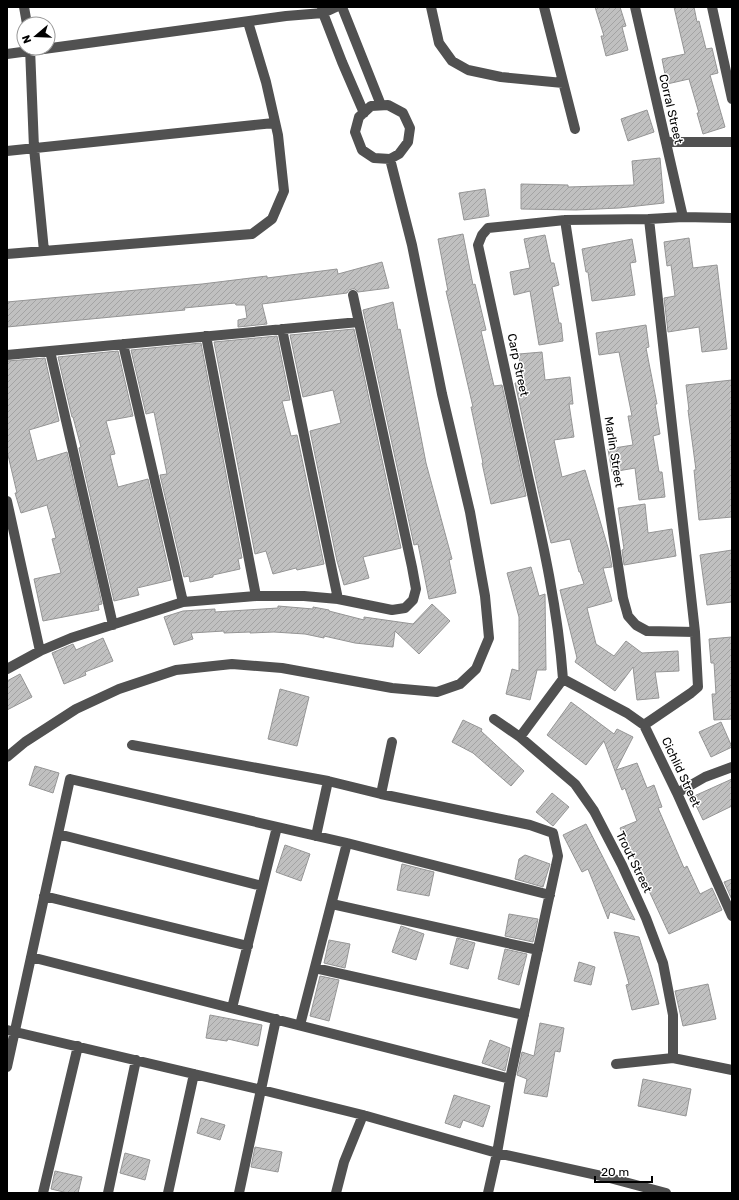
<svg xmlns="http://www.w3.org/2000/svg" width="739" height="1200" viewBox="0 0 739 1200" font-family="Rubik,sans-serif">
	<defs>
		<pattern id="building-hatch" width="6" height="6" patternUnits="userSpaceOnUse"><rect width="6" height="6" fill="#c0c0c0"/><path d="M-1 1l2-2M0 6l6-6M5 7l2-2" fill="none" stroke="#a3a3a3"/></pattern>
	</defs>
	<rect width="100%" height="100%" fill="#fff"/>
	<!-- building -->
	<path fill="url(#building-hatch)" stroke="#959595" d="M595 7H620L626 26 622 27 628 50 606 56 601 36H604Z
		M674 7H694L697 22 699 21 706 49 712 48 718 73 710 75 725 127 703 134 697 113H699L689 79 667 84 662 59 685 54Z
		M647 110 654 132 628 141 621 119Z
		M660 158 664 203 619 208 576 210 521 209V184L568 185V187L634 185 632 161Z
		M485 189 489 216 464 220 459 193Z
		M463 234 473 285 475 284 486 330 481 331 494 386 502 385 526 496 491 504 482 463H483L471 407H473L446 291H448L438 239Z
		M545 235 551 263H554L559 285 552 287 559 323H561L563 341 539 345 530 291 514 295 510 272 530 268 524 239Z
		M689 238 693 268 717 265 727 349 702 352 699 327 668 332 664 298 675 296 671 265 667 266 664 242Z
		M632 239 636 262 630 263 635 295 592 301 588 272H586L582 249Z
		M382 262 389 288 358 292 355 289H352L349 290 347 293 262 304 267 324 238 327V320L247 318 245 305H236L235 303 184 308 185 310 7 327V302L202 284 267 276V278L337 269 338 274Z
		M393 302 398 330 400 329 426 463 452 559 449 560 456 593 429 599 418 544 414 545 363 310Z
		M646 325 649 347 646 348 657 404H655L660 434 653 436 659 472H662L665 497 639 500 635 468 612 472 608 449 633 445 628 416H632L619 352 599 355 596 333Z
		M354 329 401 548 363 557 369 578 344 585 337 561 310 431 341 423 333 390 303 397 290 335Z
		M277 336 290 400 282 401 291 436 297 435 324 564 297 570 296 568 273 574 266 551 255 554 214 342Z
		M201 343 242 558 238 559 240 569 213 575V577L190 582 189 576 184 577 160 475 167 474 154 412 146 414 131 350Z
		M118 351 133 416 106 421 115 454 110 455 118 487 148 479 171 580 137 588 139 595 114 601 79 448 81 447 73 417H72L58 357Z
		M542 352 545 380 570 377 573 404H569L574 437 554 440 562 477 585 470 609 551 612 567 603 568 612 601 587 608 596 644 614 656 626 641 642 653 678 651 679 671 655 672 659 698 637 700 633 667 615 691 575 662 577 658 560 590 584 584 580 572H579L570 539 551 543 539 494 515 383H522L519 354Z
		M45 358 59 421 29 430 37 461 67 452 102 604 98 605 99 610 43 621 34 579 61 573 52 539 56 538 47 505 21 513 15 493H17L7 451V361Z
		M732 380V517L699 520 694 470H696L688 410H689L686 385Z
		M645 504 648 533 672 529 676 556 624 565 622 550 624 549 618 508Z
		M732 550V602L707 605 700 555Z
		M531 567 539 596 545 594 546 670H537L530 700 506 694 512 669 519 671V617L507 573Z
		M432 604 450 621 419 654 395 631 393 647 355 643 324 636V638L305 634 274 632 250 633V632L224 633V631L191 633 193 639 174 645 164 617 183 611 215 609V612L278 608V606L313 609V607L329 610V611L364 620V617L413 624Z
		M732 637V719L714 720 712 694H716L714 663H711L709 639Z
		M103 638 113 661 85 672 86 675 64 684 52 653 73 644 76 650Z
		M20 674 32 697 7 710V681Z
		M280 689 309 697 297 746 268 739Z
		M571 702 614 734 617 729 633 737 616 770 637 763 647 788 654 785 662 807 658 808 684 868 687 866 700 894 712 888 722 910 669 934 620 828 637 821 625 788 622 790 604 741 586 765 547 735Z
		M463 720 482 729 481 731 524 771 511 786 473 753 452 742Z
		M721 722 732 747 711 757 699 732Z
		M35 766 59 773 53 793 29 785Z
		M732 779V806L703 820 692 797Z
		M552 793 569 807 553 826 536 812Z
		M586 824 635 920 610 912 608 919 588 869 582 872 563 835Z
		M285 845 310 854 301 881 276 872Z
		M525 855 550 864 543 887 515 879 519 859Z
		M402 864 434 872 429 896 397 890Z
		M732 879V900L724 882Z
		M509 914 538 919 533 942 505 936Z
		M401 926 424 934 416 960 392 952Z
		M614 932 639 937 652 978 659 1004 632 1010 626 985 629 984Z
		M457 938 475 943 468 969 450 964Z
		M329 940 350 944 345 968 324 963Z
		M505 949 527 954 519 985 498 979Z
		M579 962 595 967 591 985 574 981Z
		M320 976 339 980 329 1021 310 1016Z
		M708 984 716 1019 683 1026 675 991Z
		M210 1015 262 1025 258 1046 228 1039 227 1041 206 1038Z
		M540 1023 564 1028 560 1052 555 1051 547 1097 524 1093 527 1079 517 1075 522 1052 534 1056Z
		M490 1040 510 1048 505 1071 482 1063Z
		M643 1079 691 1089 686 1116 638 1106Z
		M454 1095 490 1106 483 1127 463 1120 460 1128 445 1123Z
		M201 1118 225 1125 220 1140 197 1133Z
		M255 1147 282 1152 278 1172 251 1167Z
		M125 1153 150 1160 145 1180 120 1173Z
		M55 1171 82 1177 78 1193H68L51 1189Z"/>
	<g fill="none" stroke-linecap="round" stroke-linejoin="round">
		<!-- minor -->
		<path stroke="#515151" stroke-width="10" d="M24 7 27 24
			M322 7 323 13 342 62 364 113
			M342 7 381 105
			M431 7 439 43 452 61 468 70 501 77 563 83
			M544 7 575 129
			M635 7 683 217
			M712 7 732 99
			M30 48 34 148 44 251
			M7 54 286 16 323 13 336 7
			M388 105 403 113 410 128 408 142 399 154 390 159 374 158 362 150 355 132 359 117 371 106Z
			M666 142H732
			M7 151 274 123
			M565 220 623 598 628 616 636 625 647 631 695 632
			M7 254 252 234 272 219 284 191 278 135 266 82 248 22
			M282 329 338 599
			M206 336 256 596
			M123 344 183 602
			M50 351 113 625
			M7 355 359 322
			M7 501 40 651
			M7 669 40 651 71 638 183 602 256 596H304L338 599 392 610 405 608 413 600 416 589 412 567 353 295
			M563 679 627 713 644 725 677 793 732 916
			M494 719 520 737 575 784 594 811 622 865 646 918 663 963 673 1015V1058
			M644 725 691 693 698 687 695 632 649 219
			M520 737 563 679C558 610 543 543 528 476 512 399 495 322 478 245L482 235 488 228 565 220 649 219 683 217 732 218
			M132 745 328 781 381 794 530 825 553 833 558 856 510 1079 497 1153 488 1193
			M7 757 25 742 76 709 119 689 176 670 232 664 282 668 392 688 437 692 460 684 476 669 489 638 485 596 470 512 442 394 412 245 390 159
			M677 793 705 777 732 767
			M381 794 392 742
			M58 834 262 886
			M316 836 328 781
			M44 896 248 946
			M332 904 538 950
			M31 957 510 1079
			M315 968 524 1015
			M232 1008 277 827
			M300 1025 347 843
			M7 1030 262 1090 363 1115 497 1153 606 1177 666 1193
			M616 1064 673 1058 732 1070
			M7 1067 70 779 347 843 550 895
			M43 1193 78 1046
			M108 1193 136 1060
			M168 1193 194 1074
			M239 1193 276 1019
			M336 1193 344 1162 363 1115"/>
	</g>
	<g text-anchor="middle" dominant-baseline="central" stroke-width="3" stroke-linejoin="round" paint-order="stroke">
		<!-- street labels -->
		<g font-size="12" fill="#000" stroke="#fff">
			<text transform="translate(671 109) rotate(77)">Corral Street</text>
			<text transform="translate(518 365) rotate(78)">Carp Street</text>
			<text transform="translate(614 452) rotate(81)">Marlin Street</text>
			<text transform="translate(681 772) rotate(65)">Cichlid Street</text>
			<text transform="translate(634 862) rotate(64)">Trout Street</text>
		</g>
	</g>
	<!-- border -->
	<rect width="739" height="1200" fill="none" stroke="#000000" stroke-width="16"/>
	<!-- north arrow -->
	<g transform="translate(36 36) rotate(251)"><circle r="19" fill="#ffffff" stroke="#999999"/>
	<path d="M0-3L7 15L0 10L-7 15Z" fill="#000000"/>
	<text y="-6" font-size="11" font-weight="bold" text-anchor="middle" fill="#000000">N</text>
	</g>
	<!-- scale -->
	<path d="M595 1176v6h57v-6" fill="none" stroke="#000000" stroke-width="2"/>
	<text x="601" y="1176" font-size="12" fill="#000000" stroke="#ffffff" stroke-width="3" paint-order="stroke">20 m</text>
</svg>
